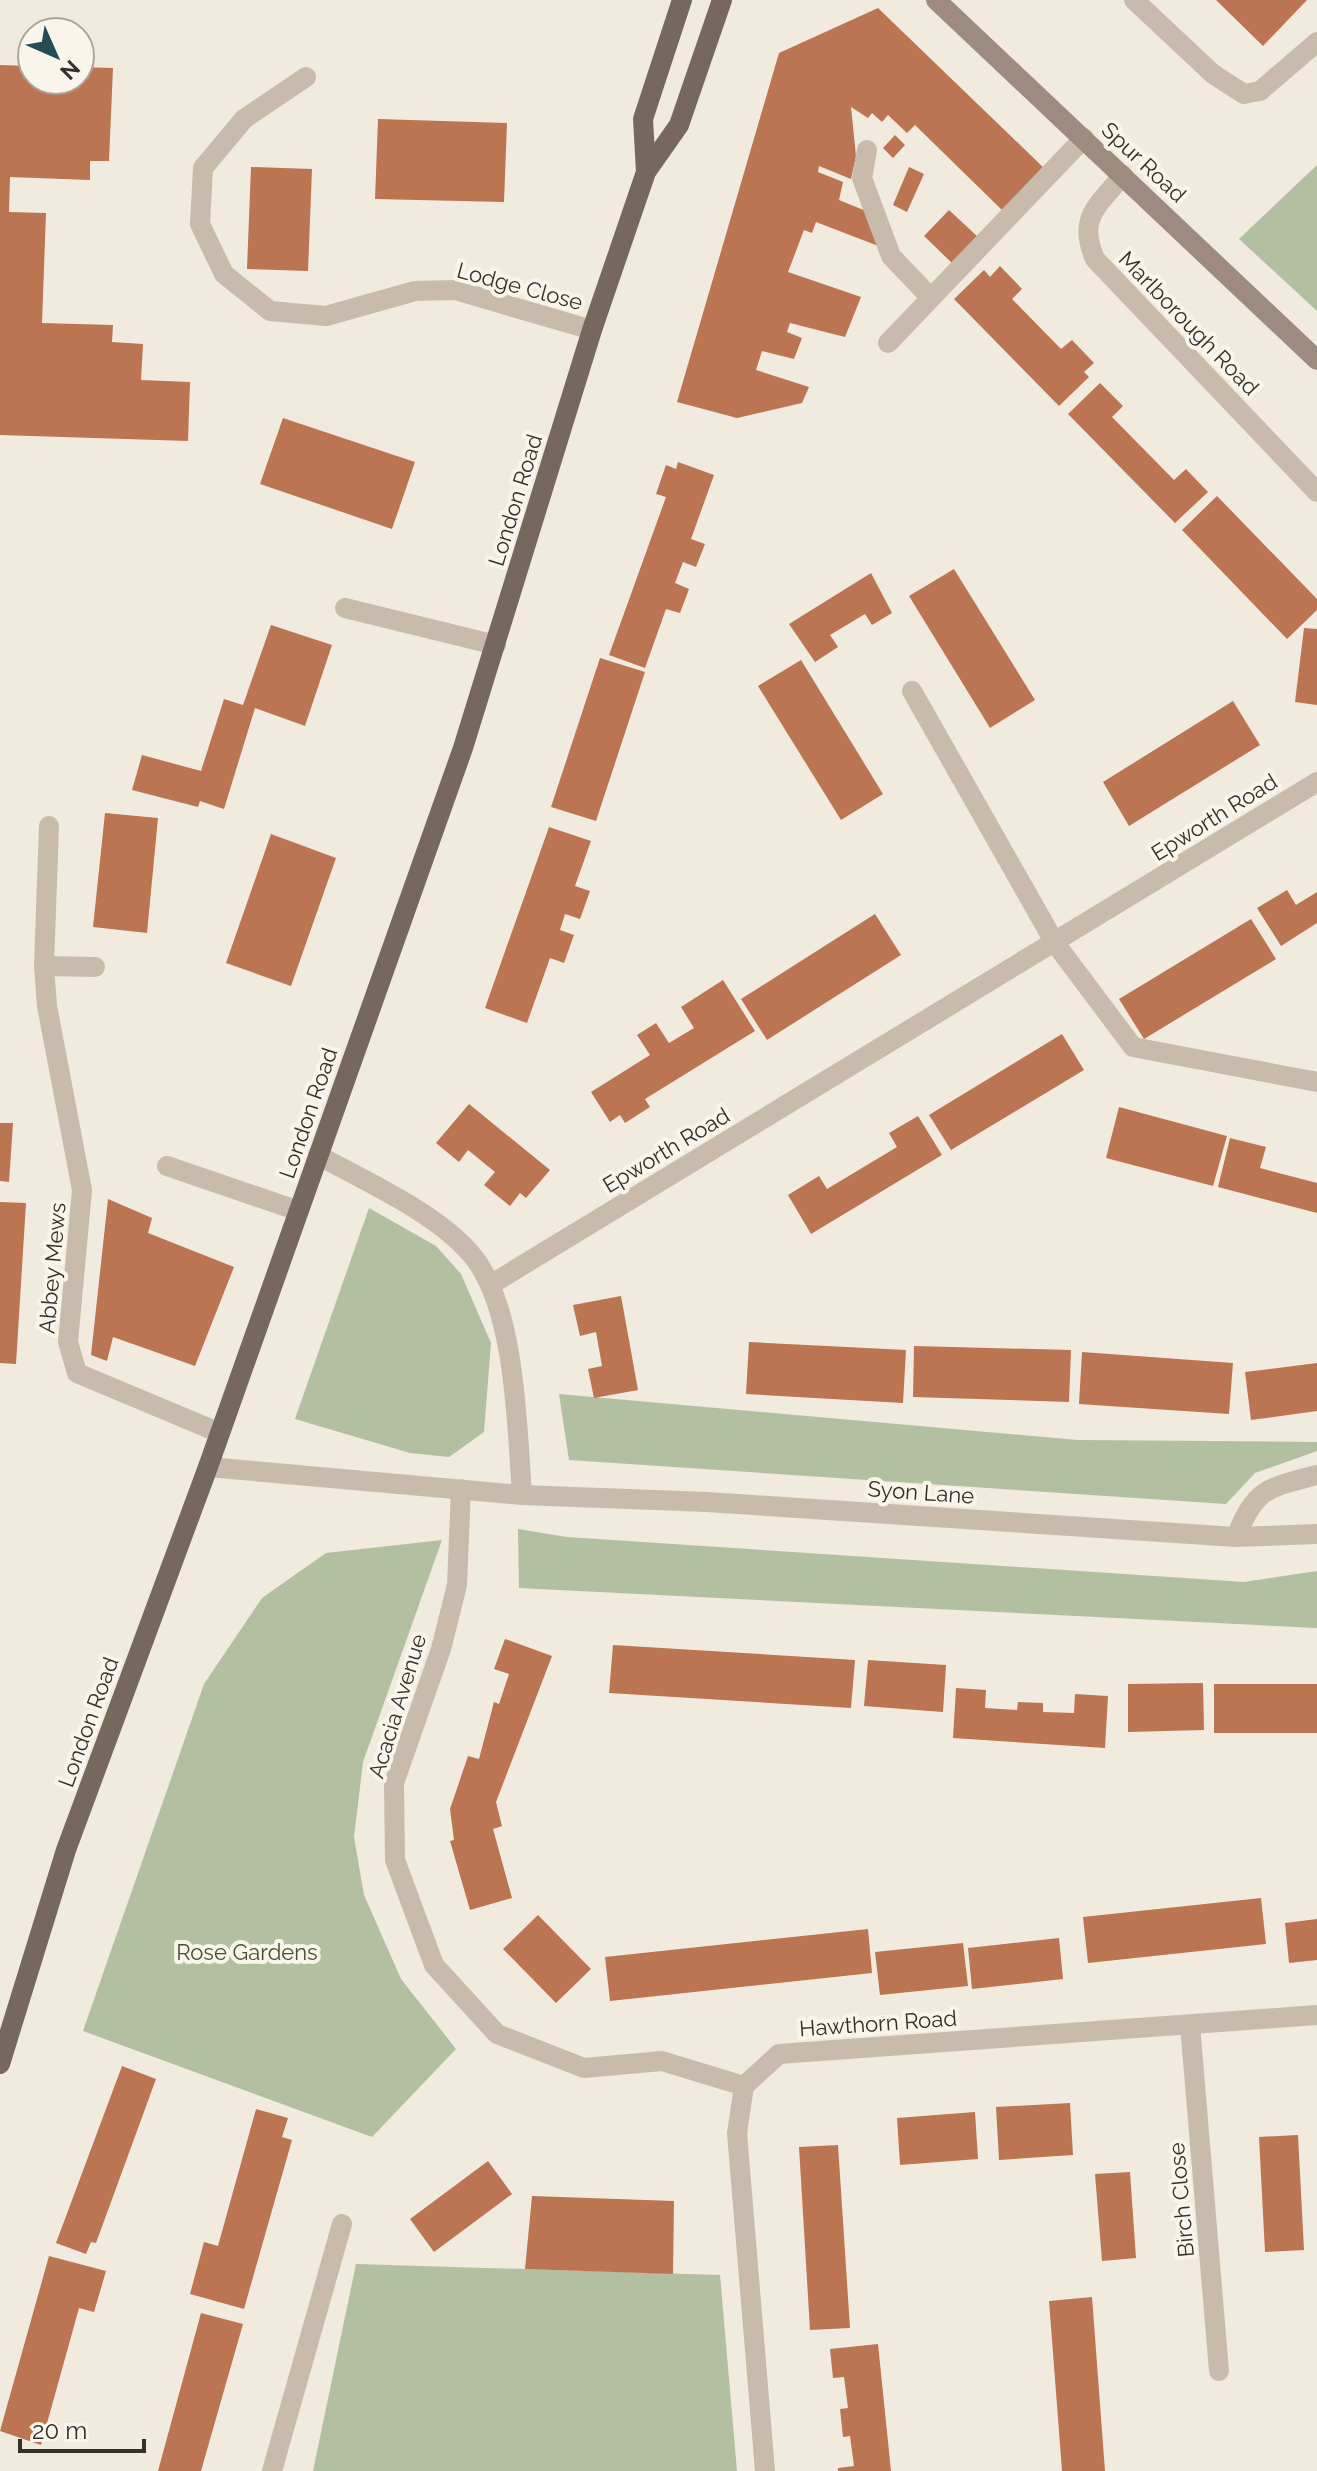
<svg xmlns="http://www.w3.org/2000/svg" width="1317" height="2471" viewBox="0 0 1317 2471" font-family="Raleway,sans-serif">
	<rect width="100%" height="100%" fill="#f1eadf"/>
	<!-- green -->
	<path fill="#b2bfa0" d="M1317 165V311L1239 239Z
		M369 1208 436 1246 461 1274 491 1343 484 1432 449 1457 410 1453 295 1419Z
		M559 1394 1078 1440 1317 1442V1451L1255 1473 1226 1504 569 1460Z
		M518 1529 567 1537 1244 1582 1317 1571V1628L519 1588Z
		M442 1540 363 1762 354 1837 364 1895 401 1979 456 2049 372 2137 83 2031 204 1684 262 1598 326 1553Z
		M356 2264 720 2275 737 2471H313Z"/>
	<!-- building -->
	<path fill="#bb7553" d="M1216 0H1307L1263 46Z
		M878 8 1046 170 1004 212 915 125 907 133 888 115 882 122 872 113 868 118 851 107 856 156 851 179 819 166 818 172 843 182 839 200 871 213 881 247 816 222 812 233 804 230 788 272 861 297 845 337 790 323 787 332 802 338 794 359 762 351 756 370 809 387 802 403 737 418 677 402 779 53Z
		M0 65 32 66V80H80V67L113 68 109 161H90V180L10 177 9 212 46 213 42 323 113 325 112 342 143 344 141 380 190 382 188 441 0 435Z
		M378 119 507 123 504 202 375 199Z
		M895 135 905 145 893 158 883 148Z
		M251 167 312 169 308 271 247 269Z
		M909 167 924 174 907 212 893 205Z
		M949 210 978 237 953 264 924 236Z
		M1000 266 1022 289 1012 299 1061 349 1072 340 1094 363 1084 372 1089 377 1059 406 954 299 984 270 990 277Z
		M1100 383 1123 406 1112 417 1174 480 1186 469 1208 492 1175 523 1068 414Z
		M283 418 415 462 392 529 260 484Z
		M678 462 714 475 691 539 705 544 696 567 683 562 675 583 689 589 680 613 666 609 645 668 609 655 666 497 656 494 666 465 676 469Z
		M1217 496 1317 599V610L1287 639 1182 530Z
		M954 569 1035 700 990 728 909 596Z
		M871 573 892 613 872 625 865 614 830 635 838 647 815 662 789 624Z
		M271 625 332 645 305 726 255 708 224 809 200 801 198 807 132 790 142 755 201 771 224 699 243 705Z
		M1304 628 1317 629V705L1295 702Z
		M600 658 645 672 596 821 551 807Z
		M801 660 883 794 841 820 758 686Z
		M1233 701 1260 745 1129 826 1103 782Z
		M105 813 158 818 147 933 93 927Z
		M549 827 591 841 575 886 590 891 580 919 565 914 560 930 574 935 564 963 550 958 527 1023 485 1008Z
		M271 834 336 858 291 986 226 963Z
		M1287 890 1296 905 1317 892V923L1281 946 1257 908Z
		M875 914 901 955 767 1040 741 999Z
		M1251 919 1276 959 1144 1039 1119 999Z
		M723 980 755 1031 645 1099 650 1107 625 1123 620 1115 610 1122 591 1092 650 1055 637 1035 656 1023 669 1043 694 1028 681 1007Z
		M1062 1034 1084 1070 951 1150 929 1115Z
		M469 1104 550 1170 526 1198 520 1193 510 1206 484 1185 495 1172 468 1150 459 1162 436 1143Z
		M1119 1107 1227 1136 1213 1186 1106 1158Z
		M918 1116 942 1155 811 1234 788 1195 819 1176 827 1189 897 1147 889 1133Z
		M0 1123H13L9 1182 0 1181Z
		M1230 1138 1266 1147 1260 1168 1317 1183V1213L1218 1187Z
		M108 1199 152 1218 148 1233 234 1267 195 1366 113 1337 107 1361 91 1355Z
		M0 1202 26 1203 16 1364 0 1363Z
		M621 1296 638 1390 594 1398 588 1369 602 1366 596 1332 580 1336 573 1305Z
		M749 1342 906 1350 903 1403 746 1394Z
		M914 1346 1071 1350 1069 1402 913 1397Z
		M1082 1352 1233 1363 1229 1414 1079 1404Z
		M1317 1363V1411L1251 1420 1245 1372Z
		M505 1639 552 1656 496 1802 502 1826 493 1829 512 1898 470 1910 450 1841 454 1840 450 1809 468 1756 479 1759 494 1702 499 1704 509 1674 494 1669Z
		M613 1645 855 1660 851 1708 609 1693Z
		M868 1660 946 1665 943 1712 864 1706Z
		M1203 1683 1204 1730 1128 1732V1684Z
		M1214 1684H1317V1733H1214Z
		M956 1688 986 1690 985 1708 1017 1710 1018 1702 1043 1703V1712L1074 1713 1075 1694 1108 1696 1105 1748 953 1738Z
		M1261 1898 1266 1944 1088 1963 1083 1917Z
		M538 1915 591 1969 556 2003 503 1949Z
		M1317 1919V1960L1289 1963 1285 1923Z
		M868 1929 872 1973 610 2001 605 1957Z
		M1059 1938 1063 1979 972 1989 968 1948Z
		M963 1943 968 1986 880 1995 875 1952Z
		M122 2066 156 2079 96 2243 91 2242 86 2254 56 2243Z
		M1070 2103 1073 2155 999 2160 996 2107Z
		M256 2109 288 2118 282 2137 292 2140 244 2309 190 2294 204 2242 218 2246Z
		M975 2112 978 2159 900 2165 897 2118Z
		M1298 2135 1304 2250 1265 2252 1259 2137Z
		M838 2145 850 2328 810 2330 799 2147Z
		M488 2161 512 2194 434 2252 410 2219Z
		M1130 2172 1136 2258 1102 2261 1095 2174Z
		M532 2196 674 2201 673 2274 525 2269Z
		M49 2256 106 2271 94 2312 79 2308 41 2445 0 2431Z
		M1092 2297 1105 2471H1062L1049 2301Z
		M201 2313 243 2324 201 2471H158Z
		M878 2344 891 2471H838V2468L854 2466 850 2436 843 2437 840 2409 848 2408 844 2377 833 2378 830 2349Z"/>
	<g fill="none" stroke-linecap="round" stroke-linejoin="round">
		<!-- lane -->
		<path stroke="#c8bbac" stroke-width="20" d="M1134 0 1213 74 1244 94 1260 91 1317 42
			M867 150 862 178 891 256 931 298
			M888 343 1084 138
			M345 608 496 645
			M167 1166 299 1211"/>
		<!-- street -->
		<path stroke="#c8bbac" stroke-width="20" d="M306 77 244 119 203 168 200 224 224 274 270 311 326 316 415 291 455 290 592 330
			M1123 175C1098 206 1077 217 1095 259L1317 492
			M912 691 1055 943 1133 1047 1317 1082
			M49 826 44 966 47 1006 82 1190 68 1342 77 1373 220 1433
			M44 966 95 967
			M318 1155C366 1182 435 1212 471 1254 516 1306 517 1428 522 1495
			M490 1285 1317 782
			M208 1467 522 1495 707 1502 1236 1537 1317 1534
			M461 1489 457 1585 441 1649 394 1783 395 1860 434 1965 497 2034 584 2068 662 2061 744 2086
			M1236 1537C1256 1487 1268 1488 1317 1475
			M1190 2025 1219 2371
			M272 2471 342 2224
			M765 2471 737 2133 744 2086 779 2054 1317 2015"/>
		<!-- secondary -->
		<path stroke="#9c8b7e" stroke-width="20" d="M936 0 1317 360"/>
		<!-- primary -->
		<path stroke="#77685d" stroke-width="20" d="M646 172 643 119 682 0
			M0 2064 66 1850 208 1467 463 748 592 330 646 172 679 125 722 0"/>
	</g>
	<g text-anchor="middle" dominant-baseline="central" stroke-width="8" stroke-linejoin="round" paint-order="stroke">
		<!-- street labels -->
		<g font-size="22" fill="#372f2a" stroke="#f9f4ec">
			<text transform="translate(1144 162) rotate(43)">Spur Road</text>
			<text transform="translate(520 286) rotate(15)">Lodge Close</text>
			<text transform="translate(1189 323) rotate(46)">Marlborough Road</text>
			<text transform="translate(515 500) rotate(-73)">London Road</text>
			<text transform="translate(1214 817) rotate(-32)">Epworth Road</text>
			<text transform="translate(308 1113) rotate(-71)">London Road</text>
			<text transform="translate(666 1150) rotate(-31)">Epworth Road</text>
			<text transform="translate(52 1268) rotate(-85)">Abbey Mews</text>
			<text transform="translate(921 1492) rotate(4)">Syon Lane</text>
			<text transform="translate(397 1706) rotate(-73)">Acacia Avenue</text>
			<text transform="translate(88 1722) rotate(-70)">London Road</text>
			<text transform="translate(878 2023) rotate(-4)">Hawthorn Road</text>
			<text transform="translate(1181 2200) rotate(-95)">Birch Close</text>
		</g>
		<!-- park labels -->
		<g font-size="22" fill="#435330" stroke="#f9f4ec">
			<text x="247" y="1952">Rose Gardens</text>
		</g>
	</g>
	<!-- north arrow -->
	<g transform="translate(56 56) rotate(135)"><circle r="38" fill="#f9f4ec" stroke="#aba59e" stroke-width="2"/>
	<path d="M0-6L14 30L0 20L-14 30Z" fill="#234d55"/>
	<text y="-12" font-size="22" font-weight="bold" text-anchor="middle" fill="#372f2a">N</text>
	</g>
	<!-- scale -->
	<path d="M20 2439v12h124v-12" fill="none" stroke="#372f2a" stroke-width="4"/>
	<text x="32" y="2439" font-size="24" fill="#372f2a" stroke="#f9f4ec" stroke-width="6" paint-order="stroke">20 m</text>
</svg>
